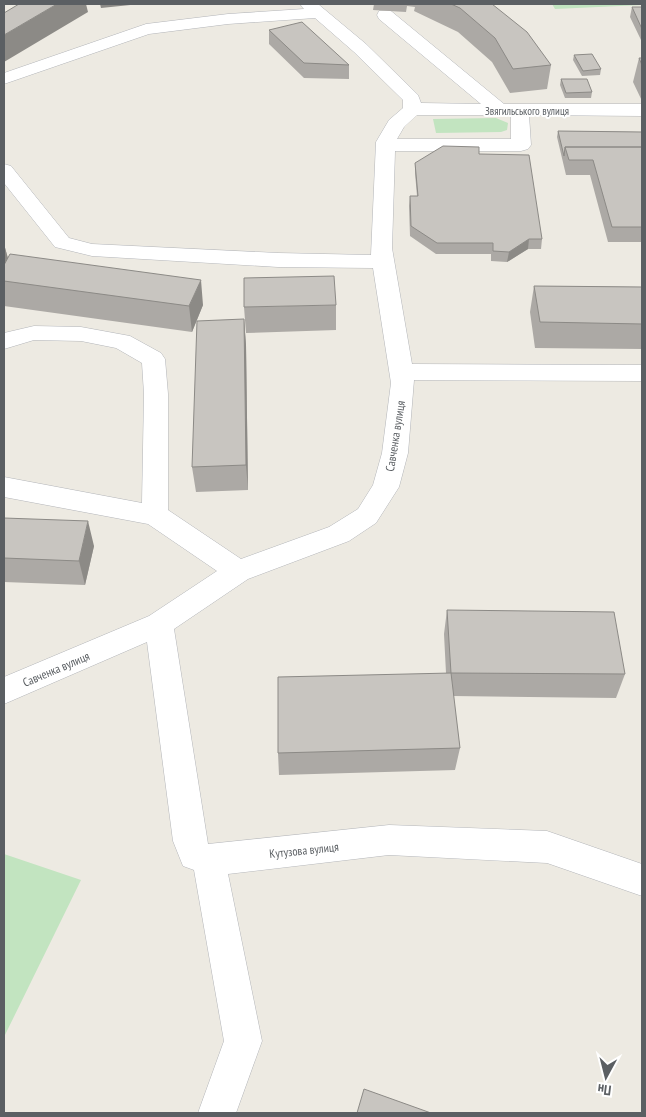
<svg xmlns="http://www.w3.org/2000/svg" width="646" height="1117" viewBox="0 0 646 1117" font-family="'PT Sans Narrow',sans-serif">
	<rect width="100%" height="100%" fill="#edeae2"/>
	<!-- green -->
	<path fill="#c2e4c0" d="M552 4H642V5L555 9Z
		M496 118 508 123 507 130 501 132 436 133 433 119Z
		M4 854 81 880 4 1037Z"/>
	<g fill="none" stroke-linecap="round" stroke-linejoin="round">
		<defs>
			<path id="minor" d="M300 4H318L366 44 418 95 421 103 481 104 379 19 377 15 379 11H391L504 104H642V116L529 115 531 145 528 149 521 151H395L392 248 412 364 642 365V381L414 380 408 453 399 487 376 523 349 541 248 579 174 629 208 844 389 825 547 831 642 864V896L547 863 389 855 228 874 262 1041 236 1113H198L224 1041 194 870 183 866 173 841 147 642 4 704V677L149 616 217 571 148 524 4 497V477L142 503 144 394 142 363 116 348 81 341 34 340 4 349V333L34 326 81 327 130 336 161 353 165 359 168 394V510L241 559 329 527 358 509 373 485 382 453 391 383 373 268 278 267 92 256 55 247 4 183V164L11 166 69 238 92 244 278 253 371 255 376 142 389 120 403 108V100L354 52 315 18 228 24 149 34 4 84V73L146 24 228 14 304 9ZM417 115H511V139H397L404 127Z"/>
		</defs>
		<!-- minor casing -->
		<use href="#minor" stroke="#b3b5b9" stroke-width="1"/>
		<!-- minor -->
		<use href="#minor" fill="#fff" fill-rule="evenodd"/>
	</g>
	<!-- wall -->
	<path fill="#aca9a5" d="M374 4H492L551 65 547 89 510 93 492 62 458 32 414 11 415 7 407 6 406 12 373 10Z
		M632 7H642V40H641L630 17Z
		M269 30 349 65V79L304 78 269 44Z
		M574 55 601 69 600 75 582 76 573 60Z
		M639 58H642V101L633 82Z
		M561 79 592 92 591 98H565L560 85Z
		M558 131 642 132V242H608L590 175H566L557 137Z
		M479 154 542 239 541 249H528L507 262 491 261V254H436L410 236 409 206 410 196H417L415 173V163Z
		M4 244 8 259 203 305 192 332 4 306Z
		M534 286 642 287V349L535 348 530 312Z
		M336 305V330L246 333 244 307Z
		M244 319 246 345 248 490 196 492 192 467Z
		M4 518 94 546 85 585 4 582Z
		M447 610 625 674 616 698 453 696 460 748 455 770 279 775 278 753 446 673 444 634Z"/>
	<!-- shaded-wall -->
	<path fill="#8c8a86" d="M57 4H86L88 12 4 62V35Z
		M100 4H140L101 8Z
		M529 239 528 249 507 262 509 252Z
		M4 244 11 269 4 271Z
		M201 280 203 305 192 332 189 306Z
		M244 319 246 345 248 490 246 465Z
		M88 521 94 546 85 585 79 561Z"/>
	<!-- building -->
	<path fill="#c8c5c0" stroke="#8c8a86" d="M19 4H57L4 35V13Z
		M451 4H492L527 32 551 65 513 69 495 38 460 8Z
		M632 7H642V29Z
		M302 22 349 65 304 63 269 30Z
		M592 54 601 69 583 71 574 55Z
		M639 58H642V65Z
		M561 79H587L592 92 566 93Z
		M558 131 642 132V147H565L564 156Z
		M443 146 479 147V154L529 155 542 239H529L509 252 493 251V243H437L411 226 410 196H418L415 163Z
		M565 147H642V227H612L593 160H569Z
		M10 254 201 280 189 306 4 281V265Z
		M334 276 336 305 244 307V278Z
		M534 286 642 287V324L540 322Z
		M244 319 246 465 192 467 197 321Z
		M4 518 88 521 79 561 4 558Z
		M447 610 614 612 625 674 451 673Z
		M451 673 460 748 278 753V677Z
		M364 1089 431 1113H357Z"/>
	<g text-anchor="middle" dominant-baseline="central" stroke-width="4" stroke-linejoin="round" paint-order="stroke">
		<!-- far-street labels -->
		<g font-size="11" fill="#5b5f63" stroke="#fff">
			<text x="527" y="111">Звягильського вулиця</text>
		</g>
		<!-- street labels -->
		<g font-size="12" fill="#5b5f63" stroke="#fff">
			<text transform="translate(395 436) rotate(-81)">Савченка вулиця</text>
			<text transform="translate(56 669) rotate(-23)">Савченка вулиця</text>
			<text transform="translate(304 850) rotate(-6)">Кутузова вулиця</text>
		</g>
	</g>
	<!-- border -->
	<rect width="646" height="1117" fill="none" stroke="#5b5f63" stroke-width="10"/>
	<!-- north arrow -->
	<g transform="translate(606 1077) rotate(187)" stroke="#ffffff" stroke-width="4" paint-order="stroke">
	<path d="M0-4L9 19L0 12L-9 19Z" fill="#5b5f63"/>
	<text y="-8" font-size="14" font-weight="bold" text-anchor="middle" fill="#5b5f63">Пн</text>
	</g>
</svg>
